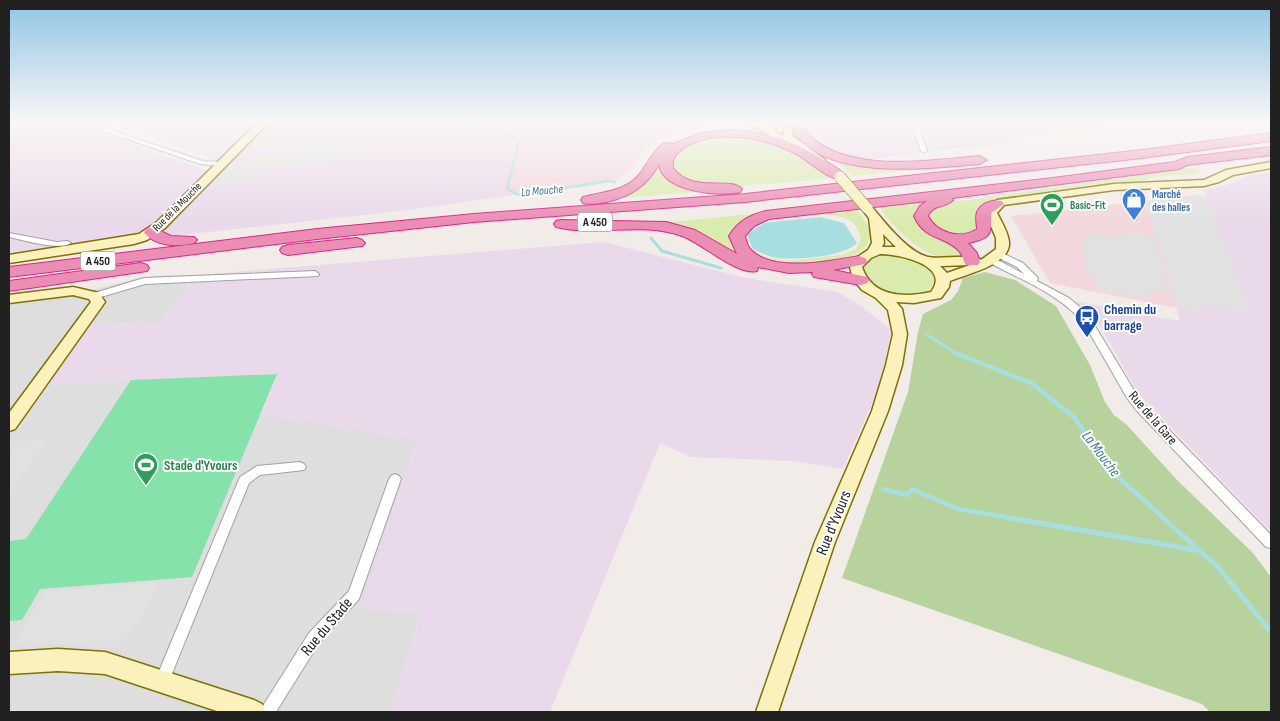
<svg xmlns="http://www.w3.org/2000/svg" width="1280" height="721" viewBox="0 0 1280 721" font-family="'Sofia Sans Condensed',sans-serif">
	<rect width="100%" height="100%" fill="#f2ece8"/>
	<!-- residential -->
	<path fill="#dfdede" d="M923 125 965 129 979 125 999 129 998 133 1002 145 932 151Z
		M164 275H196L160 323 86 326 44 383 134 380 261 414 417 440 362 609 421 612 392 712H9V304L71 295 139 278Z"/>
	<!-- commercial -->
	<path fill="#f2d7dc" d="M526 121H717V125L680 131 655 141 642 152 631 169 617 179 499 197 519 136 517 135Z
		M1146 201 1176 308 1050 283 1011 216Z"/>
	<!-- industrial -->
	<path fill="#ead9eb" d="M9 121H69L209 171 151 228 132 236 9 253Z
		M99 121H526L517 135 519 136 499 197 408 210 172 236 162 233 178 210 226 163Z
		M741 121H1152L1031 138 1002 145 998 133 999 129 979 125 966 129 923 125 932 151 884 158 860 159 837 151 804 131H765Z
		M1271 172V532L1138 393 1096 319 1074 301 1180 321 1146 201 1194 195 1206 197 1203 190 1227 185 1250 175Z
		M603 242 746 278 837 292 860 305 892 331 878 390 843 469 794 461 690 457 660 443 550 712H392L421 613 361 609 416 440 261 414 277 374 43 384 86 326 160 323 196 275Z"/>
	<!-- grass -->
	<path fill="#d9ecad" d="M724 137C763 136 783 147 814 167 820 171 825 173 830 178 796 182 761 185 727 185 719 185 715 183 710 184 696 184 658 171 678 154 691 142 708 142 724 137Z
		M833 159 948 166 853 176Z
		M656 165 660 167C665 184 694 187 710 191L618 198 640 187Z
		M1197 167 1200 171 1193 174 1155 177 1140 182 1088 185 994 200C976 205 978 212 976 228 968 237 946 237 937 228 934 225 931 221 929 218L931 210 941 205 954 202Z
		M929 200 919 206 915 217 953 243 967 259C959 259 950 260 943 258 918 252 892 227 879 206Z
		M857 210C863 218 873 229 869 240 862 267 779 268 759 257 751 253 749 248 745 240 762 266 795 261 822 257 833 256 846 255 855 249 859 246 861 241 860 236 855 212 829 215 810 215Z
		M760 213C731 223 719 233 744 259L662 223Z
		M891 255C907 257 930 260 935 280L930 290C913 299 880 298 868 281 866 278 865 273 863 270 866 257 880 255 891 255Z"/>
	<!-- forest -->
	<path fill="#b7d29c" d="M985 272 1015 280 1056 306 1090 365 1105 402 1114 415 1127 425 1177 480 1253 553 1271 577V712H1210L1202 704 842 578 908 392 918 332 923 314 951 300 958 291 963 278Z"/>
	<!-- pitch -->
	<path fill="#84e2aa" d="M277 374 192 577 40 589 22 620 9 621V541L26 539 131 380Z"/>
	<!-- parking -->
	<path fill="#e1e1e1" d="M315 138 368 152 365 156 251 170 247 182 204 187 227 166 239 165 256 156 286 158 296 148H304Z
		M1194 195 1206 197 1252 314 1199 304 1201 313 1176 308 1146 201Z
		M1092 232 1112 236 1138 232 1144 236 1148 235 1151 237 1155 242 1169 293 1160 291 1147 294 1148 299 1098 290 1097 283 1088 275 1082 242 1092 235Z
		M47 440 9 495V453L18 441Z
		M158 582 145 613 118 648 93 645 42 644 12 647 45 591Z"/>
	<!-- water -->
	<path fill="#a7dfe0" d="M820 217 844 223 857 243C844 257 797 260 778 258 769 257 761 253 753 249L747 235 764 223Z"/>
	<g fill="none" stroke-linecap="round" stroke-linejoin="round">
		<!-- stream-far3 -->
		<path stroke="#a7dfe0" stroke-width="2.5" d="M474 126 514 137 519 141 507 189 519 195 609 181 615 182"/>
		<!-- stream-far2 -->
		<path stroke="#a7dfe0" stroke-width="3" d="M651 238 662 251 721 268
			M926 334 960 356"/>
		<!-- stream-far1 -->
		<path stroke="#a7dfe0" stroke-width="4.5" d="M958 354 1031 383 1075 418 1111 471 1164 518
			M883 489 907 495 912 489 958 509 1012 518"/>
		<!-- stream -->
		<path stroke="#a7dfe0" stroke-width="5" d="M1005 517 1196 550
			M1162 517 1218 567 1271 632"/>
		<defs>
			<path id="street" d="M37 121H50L9 131V127Z
				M74 121H84L203 161 221 162 224 164 221 166 200 164Z
				M861 121H933L955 123 975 121 955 127 918 124 927 151 924 153 921 151 912 125 864 123Z
				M9 233 57 242 67 241 71 243C60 251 23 240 9 237Z
				M998 251 1023 263 1037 277 1038 279 1037 281 1069 298 1083 310 1092 321 1135 392 1145 405 1271 535V548L1266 547 1137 411 1127 398 1085 325C1061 294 1021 280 988 262V258H994L1024 274 1017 267 995 256 994 254Z
				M315 271 319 274 318 276 145 284 94 299 89 296 91 294 144 278Z
				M300 462 304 464 306 467 304 470 260 475 249 483 167 686 162 688 157 686 155 681 240 477 257 466Z
				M395 474 399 476 401 479 359 599 319 643 276 712H259L309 633 349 591 389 479 391 476Z"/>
			<path id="secondary" d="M259 121H270L165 228 147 240 134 244 9 263V255L139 234 157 222Z
				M740 121H754L774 126 776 128 774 130 783 136 786 126H792L793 136 825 160 824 162H816L797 148H789L759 129Z
				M1271 162V168L1233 175 1219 182 1204 186 1114 190 1004 205 997 213C1001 221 1008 232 1009 242 1011 265 966 274 950 281L949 287 941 298 914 303 896 302 902 309 907 334 902 365 888 411 835 542 778 712H756L815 542 872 411 886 365 893 334 888 310 876 298 862 290 853 279 850 267 856 258 868 250 872 243 869 218 861 208 863 206H871C884 221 907 252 928 257 941 260 972 253 981 260L996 249V238L985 212 997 200 1114 184 1204 180 1226 170ZM883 234 896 247H882L884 243ZM880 254C898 254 952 265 931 292 904 298 872 297 862 267L871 258ZM970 265 947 273 940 266H942Z
				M73 287 99 293 105 302 15 429 9 431V413L91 302 89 299 73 295 9 303V295Z
				M58 649 105 652 254 700 262 704 266 712H220L105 674 58 671 9 674V652Z"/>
			<path id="highway" d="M796 121H806V132C845 175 929 160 980 156L987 160 980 164C929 168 827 182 794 132Z
				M729 130C765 131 795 141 825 161 832 165 842 170 847 177L845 180C833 183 809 162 798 155 767 138 723 129 689 145 680 150 671 156 673 168 692 194 732 176 742 189L740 192C719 197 662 192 659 164 647 186 631 196 607 202 599 203 591 205 583 203L581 200 583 197C605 191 627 192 642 171 649 161 653 151 664 143L673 144 701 133Z
				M1271 133V141L1142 158 745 202 474 222 317 239 9 277V267L317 229 474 214 745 194 1142 150Z
				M1271 147V155L1187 165 1179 169 952 198 953 200C946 208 933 204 928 216 937 233 960 240 977 229 977 225 975 217 977 212 981 203 993 199 1002 201L1004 204 991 213C992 235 990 239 968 243L977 253 980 262 978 265H966C963 261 963 255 959 251 944 235 925 241 914 216L920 206 927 201 769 219 754 226 745 236C746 241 748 247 751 250 774 273 830 261 859 256L865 258 867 261 865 264 833 270 867 277 869 280 867 283 861 285 814 277 812 274 813 272 789 273 758 267 757 271C737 276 702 243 682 236 641 221 597 237 556 227L554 224 556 221 561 220 666 222 695 230 737 254 729 236C738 221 750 215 766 211L1053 178 1175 162 1188 157Z
				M152 227 171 236 194 237 197 240 194 243C178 247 155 247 144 232L147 229Z
				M357 238 362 240 365 243 362 246 288 255 282 253 280 250 282 247 288 245Z
				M141 263 147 265 149 268 147 271 9 291V281Z"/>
		</defs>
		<!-- street casing -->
		<use href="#street" stroke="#a2a2a2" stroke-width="2"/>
		<!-- secondary casing -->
		<use href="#secondary" stroke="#7e7202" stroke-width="3"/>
		<!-- highway casing -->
		<use href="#highway" stroke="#e0248c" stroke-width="2"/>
		<!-- street -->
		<use href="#street" fill="#fff" fill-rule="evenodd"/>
		<!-- secondary -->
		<use href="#secondary" fill="#fbf1bc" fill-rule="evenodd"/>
		<!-- highway -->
		<use href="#highway" fill="#ea8eb3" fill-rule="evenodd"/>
		<defs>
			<path id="secondary-bridge" d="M840 177 867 208"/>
		</defs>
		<!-- secondary-bridge casing -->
		<use href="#secondary-bridge" stroke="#7e7202" stroke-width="12" stroke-linecap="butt"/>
		<!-- secondary-bridge -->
		<use href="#secondary-bridge" stroke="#fbf1bc" stroke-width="11"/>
	</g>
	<!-- sky -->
	<linearGradient id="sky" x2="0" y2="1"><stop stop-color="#8ec5e5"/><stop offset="0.55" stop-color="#f9f6f5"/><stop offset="1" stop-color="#f9f6f5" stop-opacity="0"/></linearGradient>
	<rect width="1280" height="222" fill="url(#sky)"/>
	<!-- icons -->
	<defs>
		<symbol id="shop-pin" viewBox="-11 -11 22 30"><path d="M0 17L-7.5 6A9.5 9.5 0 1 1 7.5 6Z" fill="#3f7fe0" stroke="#fff"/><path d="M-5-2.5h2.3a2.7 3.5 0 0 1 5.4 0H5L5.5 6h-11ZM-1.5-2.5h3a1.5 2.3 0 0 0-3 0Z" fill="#fff"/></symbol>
		<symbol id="stadium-pin" viewBox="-11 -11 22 30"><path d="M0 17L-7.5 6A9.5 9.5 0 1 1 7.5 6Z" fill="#2e9e5b" stroke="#fff"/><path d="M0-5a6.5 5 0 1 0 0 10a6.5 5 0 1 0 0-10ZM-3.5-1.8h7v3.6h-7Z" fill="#fff"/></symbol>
		<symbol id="bus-pin" viewBox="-11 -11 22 30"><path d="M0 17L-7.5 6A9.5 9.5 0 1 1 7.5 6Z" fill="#1a4fb4" stroke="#fff"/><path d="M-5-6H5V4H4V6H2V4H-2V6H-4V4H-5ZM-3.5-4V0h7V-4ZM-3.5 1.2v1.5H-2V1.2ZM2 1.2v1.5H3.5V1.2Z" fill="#fff"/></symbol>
	</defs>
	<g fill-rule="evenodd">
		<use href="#shop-pin" x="1120" y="186" width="28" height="38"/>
		<use href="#stadium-pin" x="1038" y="191" width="28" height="38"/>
		<use href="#bus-pin" x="1073" y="303" width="28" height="38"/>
		<use href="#stadium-pin" x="132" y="451" width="28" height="38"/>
	</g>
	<g text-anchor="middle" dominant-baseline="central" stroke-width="4" stroke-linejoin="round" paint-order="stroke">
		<!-- far-shop labels -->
		<g font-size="11" font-weight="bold" fill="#366cbe" stroke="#fff" text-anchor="start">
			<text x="1152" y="194">Marché<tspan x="1152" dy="13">des halles</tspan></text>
		</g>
		<!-- far-leisure labels -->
		<g font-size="11" font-weight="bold" fill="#27864d" stroke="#fff" text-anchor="start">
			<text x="1070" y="205">Basic-Fit</text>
		</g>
		<!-- far-street labels -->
		<g font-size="11" fill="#212121" stroke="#fff">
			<text transform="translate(177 207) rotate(-45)">Rue de la Mouche</text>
		</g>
		<!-- far-water labels -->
		<g font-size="12" font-style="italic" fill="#3e7b94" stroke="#fff">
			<text transform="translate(542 191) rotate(-5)">La Mouche</text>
		</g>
		<!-- shield labels -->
		<g fill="#fff" stroke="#646464" stroke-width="1">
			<rect x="577.5" y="212.5" width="35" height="19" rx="4"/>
			<rect x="80.5" y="251.5" width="35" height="19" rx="4"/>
		</g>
		<g font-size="12" font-weight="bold" fill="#212121">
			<text x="595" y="222">A 450</text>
			<text x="98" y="261">A 450</text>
		</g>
		<!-- transit labels -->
		<g font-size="14" font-weight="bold" fill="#164399" stroke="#fff" text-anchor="start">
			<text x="1104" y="309">Chemin du<tspan x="1104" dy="16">barrage</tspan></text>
		</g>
		<!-- street labels -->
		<g font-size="14" fill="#212121" stroke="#fff">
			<text transform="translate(1153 418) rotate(49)">Rue de la Gare</text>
		</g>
		<!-- leisure labels -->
		<g font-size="14" font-weight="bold" fill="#27864d" stroke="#fff" text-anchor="start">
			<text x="164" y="465">Stade d'Yvours</text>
		</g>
		<!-- water labels -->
		<g font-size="15" font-style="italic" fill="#3e7b94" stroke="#fff">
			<text transform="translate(1101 454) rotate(53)">La Mouche</text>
		</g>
		<!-- near-street labels -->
		<g font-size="16" fill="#212121" stroke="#fff">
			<text transform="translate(834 523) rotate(-68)">Rue d'Yvours</text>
			<text transform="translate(327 627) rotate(-50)">Rue du Stade</text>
		</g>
	</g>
	<!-- border -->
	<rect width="1280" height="721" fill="none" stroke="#212121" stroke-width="20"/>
</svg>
